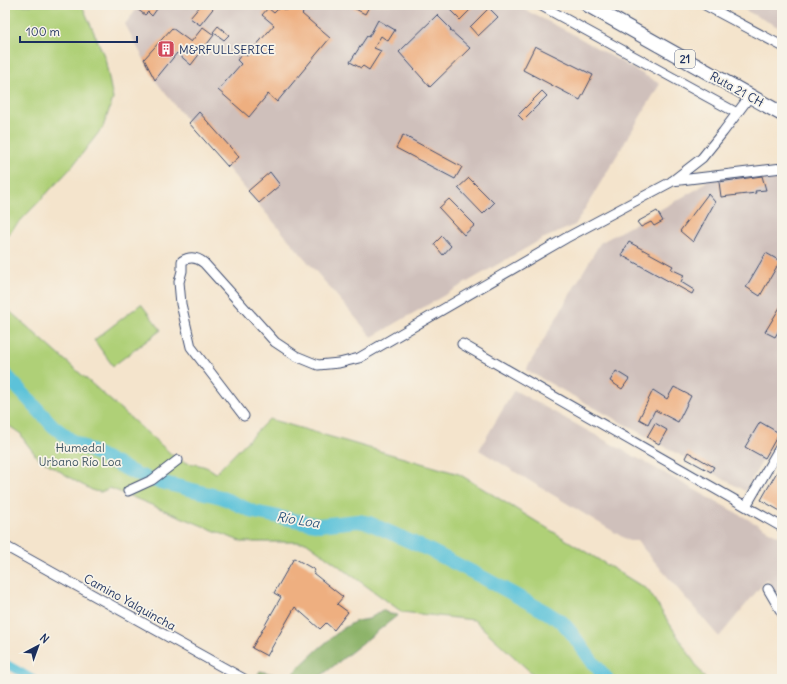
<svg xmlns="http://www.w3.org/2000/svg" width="787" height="684" viewBox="0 0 787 684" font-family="Delius,sans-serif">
	<rect width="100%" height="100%" fill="#f7f3e8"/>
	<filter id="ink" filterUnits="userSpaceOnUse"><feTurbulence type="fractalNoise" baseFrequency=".025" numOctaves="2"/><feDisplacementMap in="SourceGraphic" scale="8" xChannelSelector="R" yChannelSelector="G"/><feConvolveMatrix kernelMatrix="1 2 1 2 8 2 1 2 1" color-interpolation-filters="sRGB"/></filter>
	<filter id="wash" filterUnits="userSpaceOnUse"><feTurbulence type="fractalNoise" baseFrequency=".012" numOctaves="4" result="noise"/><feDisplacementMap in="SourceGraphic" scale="16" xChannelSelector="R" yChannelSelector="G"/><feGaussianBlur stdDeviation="0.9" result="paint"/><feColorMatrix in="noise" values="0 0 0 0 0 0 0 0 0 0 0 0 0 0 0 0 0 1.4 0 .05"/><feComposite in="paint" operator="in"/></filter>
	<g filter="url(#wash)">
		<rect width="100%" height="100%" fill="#f4e4cc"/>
		<!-- industrial -->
		<path fill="#cfc0bb" d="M140 5H515L569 32 660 84 575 225 542 239 372 337 189 123 155 80 125 24Z
			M736 5H782V29L745 10Z
			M778 173 782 176V427L745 491 526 370 600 243 699 188 712 176Z
			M514 390 782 538V603L767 579 719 637 637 541H629L479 450Z"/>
		<!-- green -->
		<path fill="#afd077" stroke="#65806a" d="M5 5H82L105 58 113 99 103 127 71 168 5 237Z
			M141 304 161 330 113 366 94 340Z
			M5 307 178 460C193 466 202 462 216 473L269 419 459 474 648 590 705 679H538L474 620 402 612 306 542H242L110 488 101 492 94 491 77 482 37 457 24 440 21 434 5 423Z"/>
		<!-- forest -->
		<path fill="#8bb268" stroke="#537063" d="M382 610 390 614 398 615 317 679H257L256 678 260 671 289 678 293 673 317 650 342 629 356 621 369 619Z"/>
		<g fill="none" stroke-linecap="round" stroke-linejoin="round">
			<!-- canal -->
			<path stroke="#5cc2d9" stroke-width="8" d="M5 663 33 679"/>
			<!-- river -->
			<path stroke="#5cc2d9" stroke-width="14" d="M5 374 53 426 72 441 136 474 152 480 221 497 254 512 319 525 358 521 369 523 427 549 482 577 546 612 562 622 570 631 591 660 607 679"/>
		</g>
		<g id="blocks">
			<!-- building -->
			<path fill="#eeaf80" d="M140 5H152L157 9 152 16 148 12 145 15 137 9Z
				M201 5H216L200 25 190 18Z
				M291 5H311L302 14 330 38 277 102 268 94 249 117 218 90 241 64 237 60 243 53 247 56 274 25 262 15 268 8 274 13 281 6 286 11Z
				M348 5H370L365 14Z
				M455 5H475L460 20 450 10Z
				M489 8 498 17 478 36 470 27Z
				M437 15 451 29 450 30 470 48 430 87 399 52Z
				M378 20 395 30 388 41 381 36 374 48 381 51 369 70 363 66 361 68 350 62 367 36 369 37Z
				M218 26 229 35 224 40 213 32Z
				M203 27 214 35 191 65 177 53 155 80 144 59 172 28 191 42Z
				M535 46 593 75 580 100 523 70Z
				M542 91 547 96 523 120 518 115Z
				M199 112 239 157 228 167 189 123Z
				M403 135 462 167 455 179 396 148Z
				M270 172 280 185 259 203 248 191Z
				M762 176 766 190 755 191 756 193 721 197 719 182Z
				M469 178 494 203 483 214 458 188Z
				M708 194 715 202 693 242 680 231Z
				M449 199 475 225 464 235 439 208Z
				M657 211 663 221 654 226 651 222 641 227 637 222Z
				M442 236 451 246 443 255 434 244Z
				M629 242 673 266 671 269 684 275 681 282 694 290 692 294 621 255Z
				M766 253 780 261 760 296 746 287Z
				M782 304V325L775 337 765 332Z
				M616 371 629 379 622 389 610 381Z
				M674 387 691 396 678 422 655 410 648 424 639 419 653 390 667 399Z
				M760 422 779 433 765 458 745 447Z
				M655 423 667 430 659 444 647 437Z
				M688 452 714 467 711 472 685 458Z
				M782 463V512L761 500Z
				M294 558 315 570 313 573 343 597 337 604 348 612 334 630 326 623 320 629 295 607 267 656 252 648 281 597 274 593Z"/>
		</g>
	</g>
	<g filter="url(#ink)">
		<use href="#blocks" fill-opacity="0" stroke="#3c4a6e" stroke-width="1"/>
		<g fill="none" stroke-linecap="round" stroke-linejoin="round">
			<defs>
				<path id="minor" d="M540 5 737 113
					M705 5 782 46
					M672 181 782 168
					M462 344 782 527
					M244 416 191 347 181 304 179 282 182 271V261C190 256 197 257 204 263L275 342 296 356 318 365 339 363 359 358 566 238 671 182 702 158 723 132 750 96
					M128 491 152 480 178 460
					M746 506 782 444
					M5 546 244 679
					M768 589 782 613"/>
				<path id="highway" d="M588 5 782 114"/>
			</defs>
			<!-- minor casing -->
			<use href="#minor" stroke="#3c4a6e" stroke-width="11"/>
			<!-- highway casing -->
			<use href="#highway" stroke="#3c4a6e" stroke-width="16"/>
			<!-- minor -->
			<use href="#minor" stroke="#fff" stroke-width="9"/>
			<!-- highway -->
			<use href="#highway" stroke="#fff" stroke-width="14"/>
		</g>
	</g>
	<!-- icons -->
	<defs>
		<symbol id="building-square" viewBox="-11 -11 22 22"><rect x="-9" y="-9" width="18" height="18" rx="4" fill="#d1495b" stroke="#f7f3e8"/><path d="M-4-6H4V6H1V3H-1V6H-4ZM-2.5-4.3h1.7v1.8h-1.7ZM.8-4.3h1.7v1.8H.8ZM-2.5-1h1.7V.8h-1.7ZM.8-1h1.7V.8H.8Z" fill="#fff"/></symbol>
	</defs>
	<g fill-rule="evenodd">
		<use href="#building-square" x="156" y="39" width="20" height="20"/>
	</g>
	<g text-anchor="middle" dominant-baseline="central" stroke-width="3.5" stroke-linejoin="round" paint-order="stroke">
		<!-- shield labels -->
		<rect fill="#f7f3e8" stroke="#5d6a87" stroke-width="1" x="675" y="50" width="20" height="18" rx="3"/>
		<g font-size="11" font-weight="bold" fill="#1b2f5e">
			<text x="685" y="59">21</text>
		</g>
		<!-- poi labels -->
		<g font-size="12" fill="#1b2f5e" stroke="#f7f3e8" text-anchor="start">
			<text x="179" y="49">M&amp;RFULLSERICE</text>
		</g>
		<!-- street labels -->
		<g font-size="12" fill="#1b2f5e" stroke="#f7f3e8">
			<text transform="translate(737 89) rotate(29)">Ruta 21 CH</text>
			<text transform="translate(130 602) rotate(29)">Camino Yalquincha</text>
		</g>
		<!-- park labels -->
		<g font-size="12" fill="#405764" stroke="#f7f3e8">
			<text x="80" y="447">Humedal<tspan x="80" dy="14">Urbano Río Loa</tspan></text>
		</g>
		<!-- water labels -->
		<g font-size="13" font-style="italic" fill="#2b547d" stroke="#f7f3e8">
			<text transform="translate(298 520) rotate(9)">Río Loa</text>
		</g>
	</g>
	<!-- margin -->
	<rect width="787" height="684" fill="none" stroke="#f7f3e8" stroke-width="20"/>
	<!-- north arrow -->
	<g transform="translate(38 646) rotate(41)" stroke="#f7f3e8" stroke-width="3" paint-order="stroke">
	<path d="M0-3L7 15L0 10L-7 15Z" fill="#1b2f5e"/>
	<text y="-6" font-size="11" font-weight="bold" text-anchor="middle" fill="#1b2f5e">N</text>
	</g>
	<!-- scale -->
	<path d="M20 36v6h117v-6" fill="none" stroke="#1b2f5e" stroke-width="2"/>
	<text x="26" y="36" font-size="12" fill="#1b2f5e" stroke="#f7f3e8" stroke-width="3" paint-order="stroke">100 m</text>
</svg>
